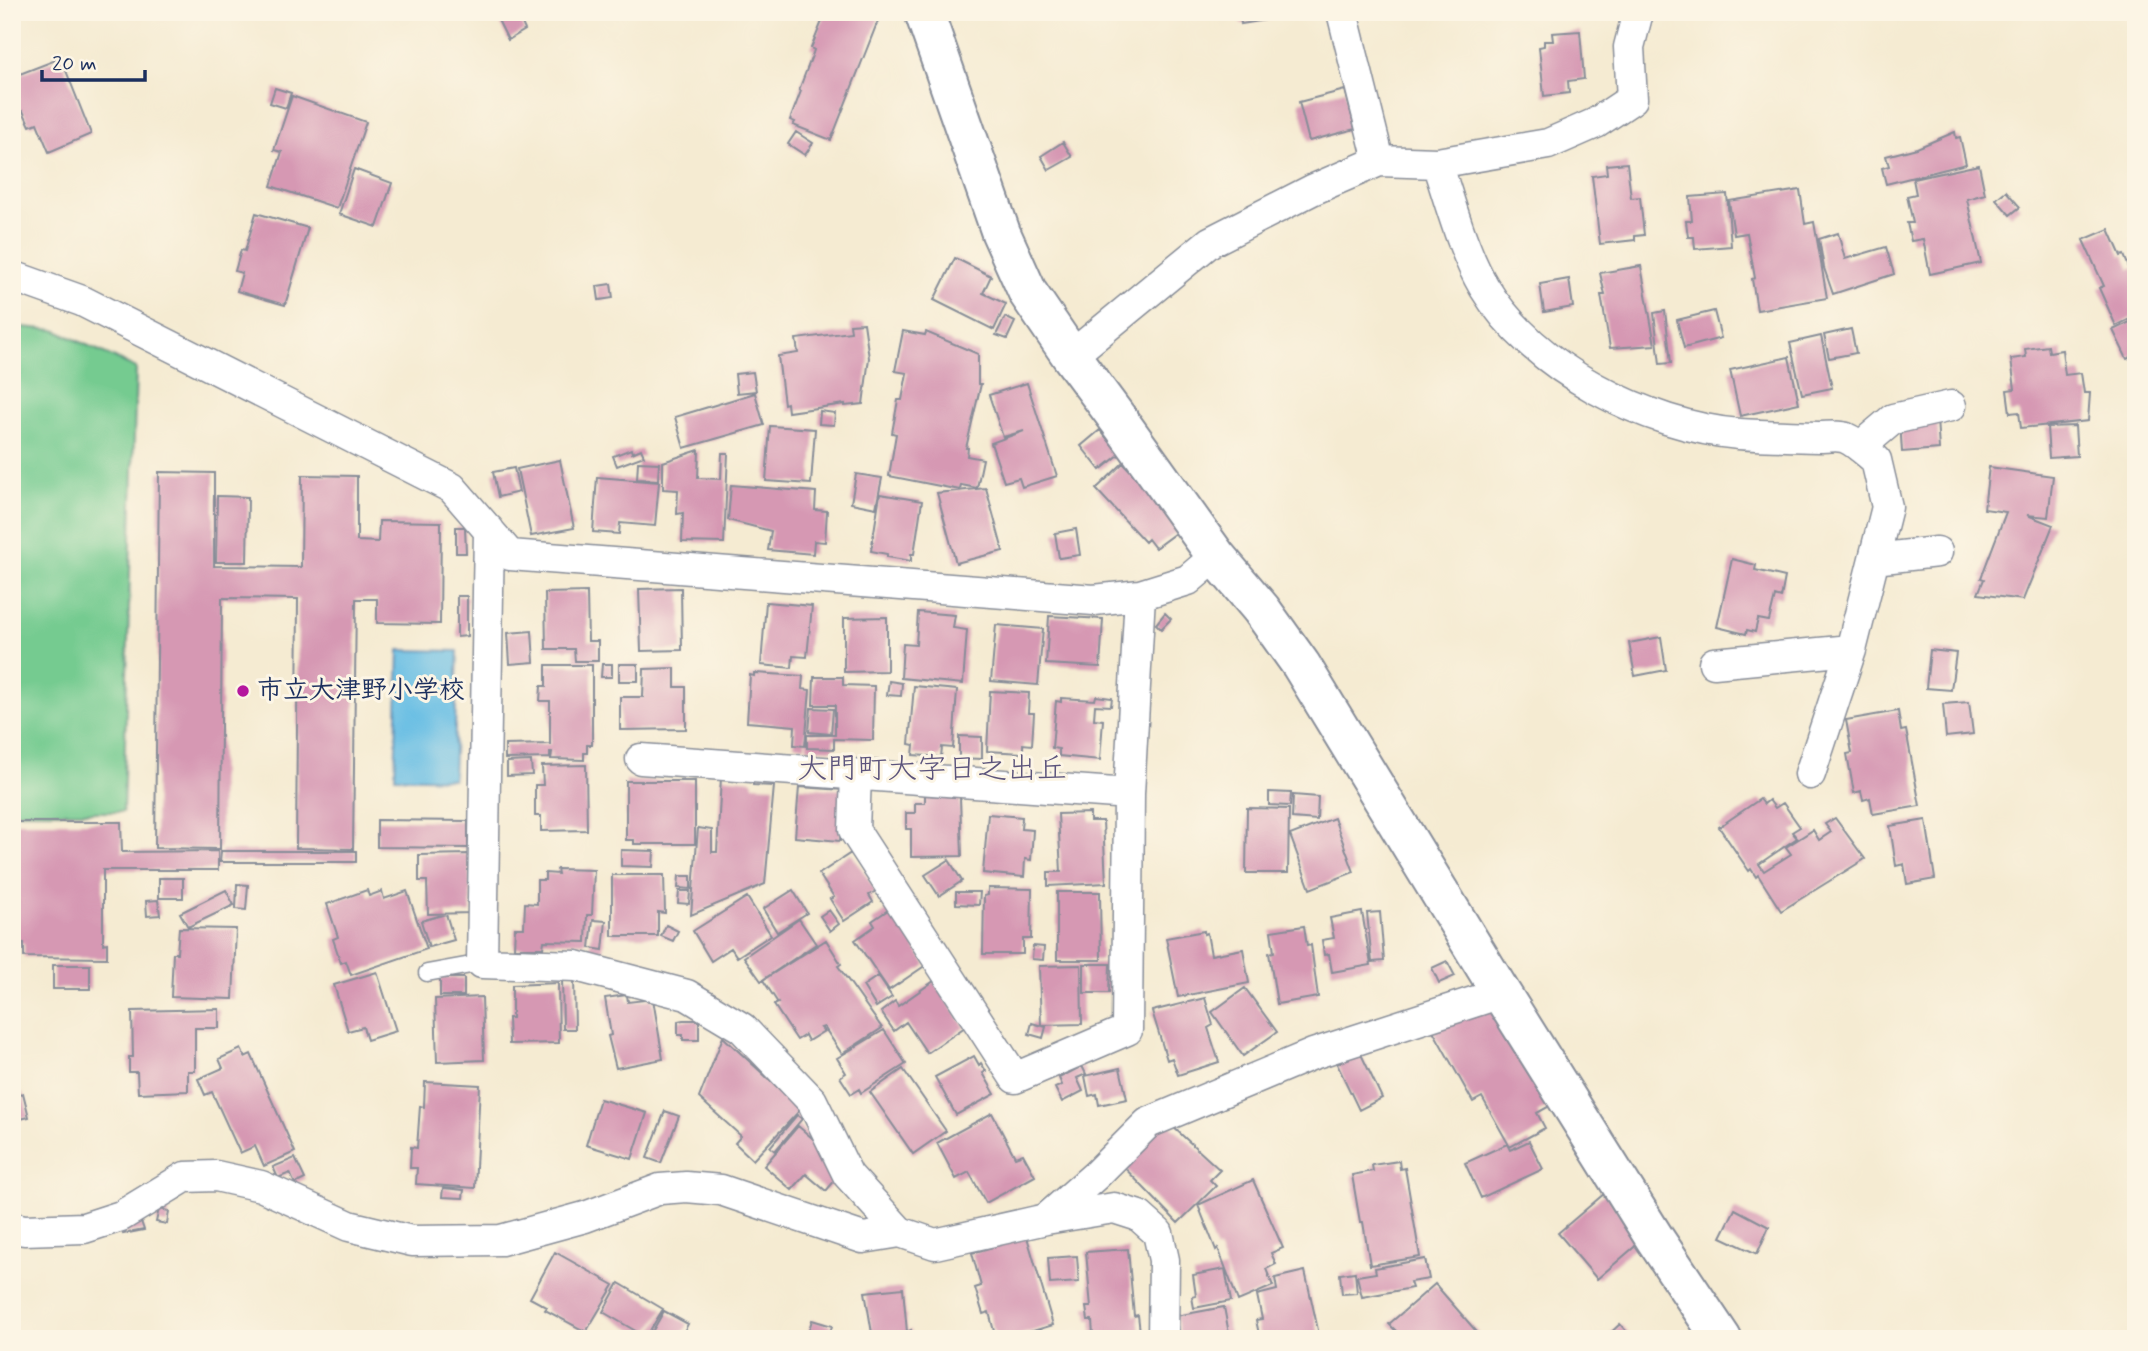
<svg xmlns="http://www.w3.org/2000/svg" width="2148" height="1351" viewBox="0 0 2148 1351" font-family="Mynerve,'Klee One',sans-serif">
	<rect width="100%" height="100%" fill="#fcf5e5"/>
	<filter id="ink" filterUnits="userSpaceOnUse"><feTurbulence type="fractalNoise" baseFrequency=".0143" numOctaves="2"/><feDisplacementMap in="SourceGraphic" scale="14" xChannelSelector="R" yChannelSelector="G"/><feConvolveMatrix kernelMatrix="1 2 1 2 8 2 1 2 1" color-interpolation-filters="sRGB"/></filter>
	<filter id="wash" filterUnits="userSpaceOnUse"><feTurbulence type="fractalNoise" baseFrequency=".00686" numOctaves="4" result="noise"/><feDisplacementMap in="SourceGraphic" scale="28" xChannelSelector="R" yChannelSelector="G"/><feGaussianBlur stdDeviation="1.57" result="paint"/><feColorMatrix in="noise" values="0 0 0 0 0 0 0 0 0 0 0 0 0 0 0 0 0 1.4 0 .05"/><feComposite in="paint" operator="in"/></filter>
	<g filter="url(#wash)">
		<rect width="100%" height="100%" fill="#f5ebd2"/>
		<!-- green -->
		<path fill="#74cb90" stroke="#487d77" stroke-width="2" d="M12 326 55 330 136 368 123 812H12Z"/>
		<!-- water -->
		<path fill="#68bee4" stroke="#4276a1" stroke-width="2" d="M399 650 458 651 453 779 395 777Z"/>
		<g id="blocks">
			<!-- building -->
			<path fill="#d698b3" d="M494 12H517L525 30 508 40Z
				M820 12 881 13 831 140 793 125 795 122 790 120 801 91 799 90 813 53 814 50 811 48 823 19 818 17Z
				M1239 12H1271L1272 19 1241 24Z
				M1580 31 1584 79 1568 81 1569 93 1544 96 1539 47 1544 46V41H1553L1552 33Z
				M61 58 91 134 49 152 37 123 30 126 23 111 17 113 12 102V77Z
				M275 88 291 93 286 108 270 103Z
				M1345 90 1355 129 1309 141 1299 102Z
				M292 96 366 122 337 208 271 186 282 152 274 150Z
				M796 132 813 143 805 155 788 144Z
				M1955 132 1956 138 1960 137 1966 164 1886 184 1882 168 1889 166 1886 156 1917 148Z
				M1063 142 1072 157 1049 170 1041 156Z
				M1627 163 1631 198 1640 197 1644 235 1635 236V240L1600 244 1592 176 1607 174 1606 165Z
				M1979 165 1985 194 1967 199 1981 263 1930 274 1923 239 1911 241 1907 223H1913L1907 196 1916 194 1913 179Z
				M354 169 392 183 377 227 339 214Z
				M1800 190 1805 224 1814 222 1827 298 1757 310 1752 279 1755 278 1747 233 1734 235 1729 201Z
				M2006 191 2020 207 2010 215 1996 199Z
				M1727 194 1731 246 1695 249 1694 237H1688L1686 221H1692L1690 197Z
				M256 213 308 228 285 305 237 291 242 273 235 271 241 250 245 251Z
				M2109 229 2121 256 2124 255 2130 270 2133 268 2136 275V316L2116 326 2099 288 2104 286 2083 240Z
				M1838 233 1845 259 1886 247 1894 274 1833 294 1824 268 1819 239Z
				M955 258 991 276 983 293 1006 304 994 330 934 300Z
				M1641 266 1655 345 1610 348 1601 295H1605L1600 273Z
				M1569 279 1573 307 1544 312 1540 284Z
				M611 284 613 298 599 300 597 286Z
				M1665 311 1671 363 1660 364 1654 313Z
				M1714 311 1721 338 1684 348 1677 320Z
				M1005 317 1015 322 1007 339 996 335Z
				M2136 319V355L2127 359 2113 330Z
				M864 323 869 358 863 404 845 406V404L788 412 787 403 784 404 778 356 798 353 796 339 851 332 850 324Z
				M1851 329 1856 353 1829 358 1824 335Z
				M903 331 925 335 926 332 978 354V384H981L966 448H968L967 456 983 459 977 488 961 485 960 490 889 476 896 434 892 433 898 400H902L907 373 895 371Z
				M1821 336 1832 388 1802 394 1790 343Z
				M2048 346 2049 352 2062 350 2065 375 2081 373 2084 393H2090L2088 421 2021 428 2019 412 2010 413 2007 390 2015 389 2011 359 2026 357 2025 349Z
				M1789 357 1799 403 1740 416 1730 370Z
				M753 372 756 391 737 393 735 374Z
				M1027 383 1057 476 1022 487 1019 478 1004 482 991 443 1024 431 1003 437 989 395Z
				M755 393 764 425 684 448 675 417Z
				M820 411 835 413 834 425 819 424Z
				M1937 419 1939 449 1902 452 1900 421Z
				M770 426 815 429 811 484 766 481Z
				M2075 426 2077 456 2049 458 2047 427Z
				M1100 430 1120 454 1100 470 1081 446Z
				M631 449 632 453 641 449 644 456 617 466 613 456Z
				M699 450 698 478 721 479 722 453H728L724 543 682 542 683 513 677 514 678 490 663 489V462Z
				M560 460 574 528 531 536 517 469Z
				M638 462 659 463 658 480 637 479Z
				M1123 463 1142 483 1141 484 1182 528 1155 548 1148 539 1145 542 1096 489Z
				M1989 467 2053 476 2048 517 2027 515 2053 525 2023 600 1978 594 1984 579 1981 578 2006 512 1984 509Z
				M514 468 519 492 498 497 493 472Z
				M159 472 214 473V566L301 567 302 475 357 476V541L378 542 379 521 441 522 440 624 377 623V599H356L353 849 296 848 298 599 222 598 220 849 155 848Z
				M856 474 882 478 876 508 851 503Z
				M597 477 659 482 655 526 620 523 619 534 593 532Z
				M731 485 816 492 815 510 827 511 825 542 814 541 813 554 768 550 771 531 728 520Z
				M986 488 1003 551 956 563 937 493Z
				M880 494 922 501 914 554H911V561L887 557V554L871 551Z
				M217 496 248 497 247 562H216Z
				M456 527H465L466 553H456Z
				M1076 529 1080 555 1059 558 1055 533Z
				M1732 559 1756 565 1755 570 1785 577 1781 598 1775 596 1769 621 1758 619 1755 632 1747 630 1746 634 1717 627Z
				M681 588 682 650 641 651 639 589Z
				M587 592 588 641H598V661H575L574 649H546L545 593Z
				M457 596H467V636L457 637Z
				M766 602 812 606 807 657 793 656 792 668 761 665Z
				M918 612 955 615 953 628 967 630 963 684 901 678 903 644 916 645Z
				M1165 613 1171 619 1161 629 1156 624Z
				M1049 616 1103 619 1100 667 1046 664Z
				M887 617V671L844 672V618Z
				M996 625 1043 629 1038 685 991 681Z
				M532 631 534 662 510 664 508 633Z
				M1661 637 1666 670 1635 676 1629 643Z
				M1930 650 1956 653 1951 690 1926 688Z
				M602 664H612V677H601Z
				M619 664H638V681H619Z
				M546 665H592V745H587V753H584V760L551 759 552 752H550V758L505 759V745L550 744V701H540L541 686H546Z
				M675 668V687H686V729L620 730V697H643L644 669Z
				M754 673 803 676 802 689 810 690 805 746 794 745 795 726 747 722 750 675 754 676Z
				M814 677H843V685L874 686 873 740 834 739V749L807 748V735H835V705H813Z
				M889 681 902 683 901 696 887 695Z
				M914 686 957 690 953 748 942 747 941 757 913 755 914 745 909 744Z
				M990 691 1029 693 1028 713H1034L1032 745 1023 744V753L987 751Z
				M1096 696 1112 698 1111 706 1095 705 1094 719 1103 720 1100 760 1059 756V749L1052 748 1056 701 1061 702V698L1095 700Z
				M1969 702 1973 734 1946 737 1943 704Z
				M811 708 833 709 831 734 809 732Z
				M1898 711 1901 731 1906 730 1920 806 1873 814 1870 798 1863 800 1861 791 1854 793 1847 754 1852 753 1846 720Z
				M959 736 982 737V759L959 758Z
				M531 761 532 775 507 776V762Z
				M586 765 587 830 541 831V816H535V785H543L542 766Z
				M721 777 753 780V785L774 786 765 884 691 915 698 828 712 830V852H717Z
				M626 781H695V844H634V840H626Z
				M799 787 844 790 840 841 795 837Z
				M1269 792 1291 793 1290 806 1269 805Z
				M925 795 960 797 962 856 911 857V829H906V813H915V803H925Z
				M1293 795 1318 797 1317 820 1292 818Z
				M1760 799 1764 804 1769 800 1775 808 1783 803 1800 827 1792 832 1797 838 1759 864 1764 871 1791 854 1786 847 1813 830 1819 840 1831 832 1825 824 1835 818 1865 859 1781 911 1758 875 1756 877 1751 869 1749 871 1719 827Z
				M1247 808 1289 809 1288 873H1246Z
				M1090 813V821H1103L1106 883 1048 886V872H1061L1058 814Z
				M988 814 1022 817 1021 829 1033 830 1031 860 1025 859 1024 877 983 873Z
				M1334 818 1354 872 1310 889 1290 835Z
				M377 820 468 821V848L377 847Z
				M1926 820 1935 879 1907 884 1904 864 1896 866 1890 826Z
				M12 822H121L122 852 218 851V870H103V944L107 943V958L24 957V943H12Z
				M621 850 654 851 653 867 621 866Z
				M221 851H356V862H220Z
				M851 853 876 891 869 895 873 902 844 921 830 899 834 897 819 874Z
				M469 854 471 913 428 914 427 881H419V855Z
				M949 860 962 881 939 896 925 875Z
				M557 869 594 870 592 915H587L586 942 544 941 543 948H514L515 928H524L525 903 537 904V880H545V873L558 874Z
				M612 875H664L665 913 658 912V936H612Z
				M679 876H691V889L678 888Z
				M159 878H183V898H159Z
				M237 884 248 885 246 910 236 909Z
				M988 888 1032 889 1031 939H1023V954H983L984 896 988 895Z
				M226 890 234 905 188 927 180 913Z
				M367 890 369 896 382 891 384 899 407 891 427 949 351 975 346 961 341 963 333 939 338 937 327 904Z
				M793 890 807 913 777 932 763 909Z
				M679 891H690L689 904 678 903Z
				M956 892H980L979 905 956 904Z
				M1057 892H1100L1101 960H1057Z
				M747 897 771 935 737 957 731 948 711 961 693 931Z
				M158 900 160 915 147 916 146 901Z
				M891 908 926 965 889 990 855 940 875 926 872 921Z
				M829 910 839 924 830 931 820 916Z
				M1362 912 1371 965 1332 972 1329 954 1324 955 1322 940 1334 938 1330 918Z
				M1380 912 1384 961 1372 962 1367 913Z
				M446 914 454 940 429 947 421 921Z
				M799 919 816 944 761 981 744 957Z
				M593 920 606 921 603 950 590 948Z
				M666 925 678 931 673 941 661 936Z
				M1304 926 1307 946 1311 945 1318 997 1277 1004 1269 953 1274 952 1271 931Z
				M179 928 236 929 233 999 171 997 173 953H177Z
				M1204 931V934L1207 933 1211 955 1243 949 1249 983 1178 997 1166 938Z
				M826 940 841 964 838 966 882 1028 842 1054 824 1027 821 1028 824 1031 808 1041 805 1035 797 1040 774 1005 778 1003 763 980Z
				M1033 946 1044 947 1043 960 1032 959Z
				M12 949H16V997H12Z
				M1447 961 1455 976 1439 983 1432 968Z
				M1084 964H1110L1109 993H1084Z
				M53 965H90V989H53Z
				M1081 965 1082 1024 1041 1025 1039 966Z
				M377 972 396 1031 367 1040 363 1027 348 1031 334 985Z
				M878 976 892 997 876 1007 863 986Z
				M574 977 575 1029H563L562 978Z
				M440 978H464V996H440Z
				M934 981 965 1027 927 1053 906 1022 894 1031 881 1012 895 1001 898 1006Z
				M558 983 559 1043 509 1044 508 1018H512V985Z
				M1245 988 1277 1032 1243 1056 1212 1012Z
				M1479 991 1557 1102 1537 1113 1545 1128 1510 1147 1482 1097 1473 1102 1427 1020Z
				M627 995 628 1002 653 999 663 1059 616 1068 608 1036 611 1035 605 998Z
				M482 997 484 1060 437 1062 435 999Z
				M1205 998 1213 1025 1208 1028 1219 1062 1178 1075 1172 1058 1167 1060 1152 1011Z
				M219 1009V1028H195V1071H188V1091L138 1093 137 1072H129V1057H133L132 1011Z
				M683 1020H699V1040H683V1035H678V1021Z
				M1032 1023 1046 1027 1043 1038 1029 1034Z
				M884 1030 906 1064 861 1093 859 1089 851 1094 840 1077 846 1073 837 1058Z
				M723 1037 801 1109 753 1160 735 1143 741 1136 699 1098Z
				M241 1049 245 1057 251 1054 295 1152 264 1166 255 1146 240 1153 212 1092 205 1095 198 1079 223 1068 219 1059Z
				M1360 1052 1382 1098 1359 1110 1337 1064Z
				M974 1056 979 1065 981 1063 986 1071 983 1073 995 1094 956 1115 935 1077Z
				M1082 1066 1086 1074 1077 1078 1083 1091 1062 1102 1055 1088 1062 1085 1059 1078Z
				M1120 1068 1127 1099 1099 1105 1097 1094 1089 1096 1085 1076Z
				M903 1069 946 1131 913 1154 870 1092Z
				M425 1082 480 1085 475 1188 416 1184 417 1168H410L411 1147 417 1148 420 1106 424 1107Z
				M23 1093 29 1117 12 1121V1096Z
				M600 1099 647 1113 632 1159 586 1145Z
				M665 1111 679 1116 661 1163 647 1158Z
				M992 1113 1015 1157 1023 1154 1035 1176 986 1203 969 1172 956 1179 937 1143Z
				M797 1115 802 1119 775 1151 770 1147Z
				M1160 1115 1220 1170 1210 1180 1216 1186 1178 1223 1115 1158Z
				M798 1126 846 1167 826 1191 806 1174 792 1190 764 1166Z
				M1529 1141 1543 1169 1481 1198 1465 1163 1507 1144 1510 1150Z
				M295 1158 305 1179 295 1184 290 1173 278 1178 273 1167Z
				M1399 1161 1400 1169 1405 1168 1420 1257 1370 1265 1363 1222H1360L1352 1175 1373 1171 1372 1165Z
				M1253 1180 1283 1248 1271 1253 1276 1264 1266 1269 1273 1286 1238 1301 1218 1248 1216 1250 1198 1205Z
				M443 1188 464 1190 463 1198 442 1197Z
				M1605 1193 1640 1242 1597 1279 1558 1233Z
				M159 1209 169 1211 167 1224 156 1222Z
				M1735 1209 1769 1227 1757 1254 1721 1237Z
				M138 1213 144 1230 123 1234 120 1227Z
				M1027 1237 1053 1325 1006 1339H996L989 1312 983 1314 975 1288 981 1286 972 1253Z
				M1128 1249 1134 1316 1138 1315 1140 1332 1093 1336 1092 1320H1088L1086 1307H1091L1086 1252Z
				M555 1252 614 1285 586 1332 545 1310 547 1307 530 1298Z
				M1077 1256 1079 1282 1050 1284 1048 1258Z
				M1425 1259 1429 1279 1410 1282 1412 1288 1362 1297 1357 1276 1376 1273 1375 1268Z
				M1225 1269 1231 1301 1194 1308 1192 1297 1196 1296 1193 1275Z
				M1305 1271 1320 1339H1260L1256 1320 1262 1319 1257 1295 1277 1290 1275 1278Z
				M1355 1272 1357 1293 1342 1294 1340 1274Z
				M619 1283 663 1309 646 1337 603 1312Z
				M1435 1284 1483 1339H1409L1405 1334 1402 1337 1389 1324Z
				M903 1288 907 1332 911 1330 912 1339H873L865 1292Z
				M1224 1307 1230 1339H1181L1176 1316Z
				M664 1311 688 1324 680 1339H648Z
				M812 1320 832 1326 828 1339 808 1333Z
				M1620 1324 1633 1339H1604Z"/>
		</g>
	</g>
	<g filter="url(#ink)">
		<use href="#blocks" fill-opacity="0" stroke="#888d98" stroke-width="2"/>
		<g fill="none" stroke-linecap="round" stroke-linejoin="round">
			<defs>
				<path id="lane" d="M427 973 482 963"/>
				<path id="street" d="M1342 12 1379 161
					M1437 163C1450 202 1463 252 1484 287 1533 369 1647 426 1739 434 1766 436 1792 436 1819 437 1827 437 1839 435 1846 438 1856 442 1867 453 1876 460L1887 507 1851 650 1810 774
					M12 276 82 301 452 488 510 555 1094 600 1140 595 1188 580 1216 556
					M1071 356 1210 242 1312 190 1379 161 1437 163 1548 144 1596 123 1632 99 1629 47 1638 12
					M1860 447 1893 419 1951 406
					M489 530 482 963 576 966 687 995 742 1028 812 1101 848 1175 900 1232 935 1244 1046 1219 1096 1175 1148 1123 1313 1054 1501 993
					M1874 559 1937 552
					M1714 663 1851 650
					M641 759 1129 794
					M856 775 854 830 1015 1078 1127 1030 1129 794 1140 595
					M1046 1219 1114 1208 1139 1216 1158 1233 1164 1260 1163 1339
					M12 1227 24 1230 84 1228 121 1216 185 1177 216 1176 261 1186 349 1226 412 1241 501 1240 585 1217 660 1189 686 1187 721 1190 863 1238 900 1232"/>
				<path id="secondary" d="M924 12 1001 233 1028 293 1071 356 1123 426 1216 556 1261 609 1301 665 1501 993 1655 1239 1722 1339"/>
			</defs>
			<!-- lane casing -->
			<use href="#lane" stroke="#888d98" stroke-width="19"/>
			<!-- street casing -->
			<use href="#street" stroke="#888d98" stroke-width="33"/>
			<!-- secondary casing -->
			<use href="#secondary" stroke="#888d98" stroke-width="42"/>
			<!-- lane -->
			<use href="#lane" stroke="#fff" stroke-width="16"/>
			<!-- street -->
			<use href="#street" stroke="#fff" stroke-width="30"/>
			<!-- secondary -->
			<use href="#secondary" stroke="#fff" stroke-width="38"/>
		</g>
	</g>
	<!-- markers -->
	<circle fill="#b5179e" stroke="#fcf5e5" stroke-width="2.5" cx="243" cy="691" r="7"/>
	<g text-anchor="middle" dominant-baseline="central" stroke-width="6" stroke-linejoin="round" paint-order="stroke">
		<!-- poi labels -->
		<g font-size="26" font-weight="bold" fill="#1b2f5e" stroke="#fcf5e5" text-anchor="start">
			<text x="257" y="691">市立大津野小学校</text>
		</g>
		<!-- quarter labels -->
		<g font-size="30" fill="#5c547c" stroke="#fcf5e5">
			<text x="932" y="769">大門町大字日之出丘</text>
		</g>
	</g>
	<!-- margin -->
	<rect width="2148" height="1351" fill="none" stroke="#fcf5e5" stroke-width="42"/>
	<!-- scale -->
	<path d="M42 70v10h103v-10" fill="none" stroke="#1b2f5e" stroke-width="3.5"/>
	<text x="52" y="70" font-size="21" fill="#1b2f5e" stroke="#fcf5e5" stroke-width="5" paint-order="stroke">20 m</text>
</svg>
